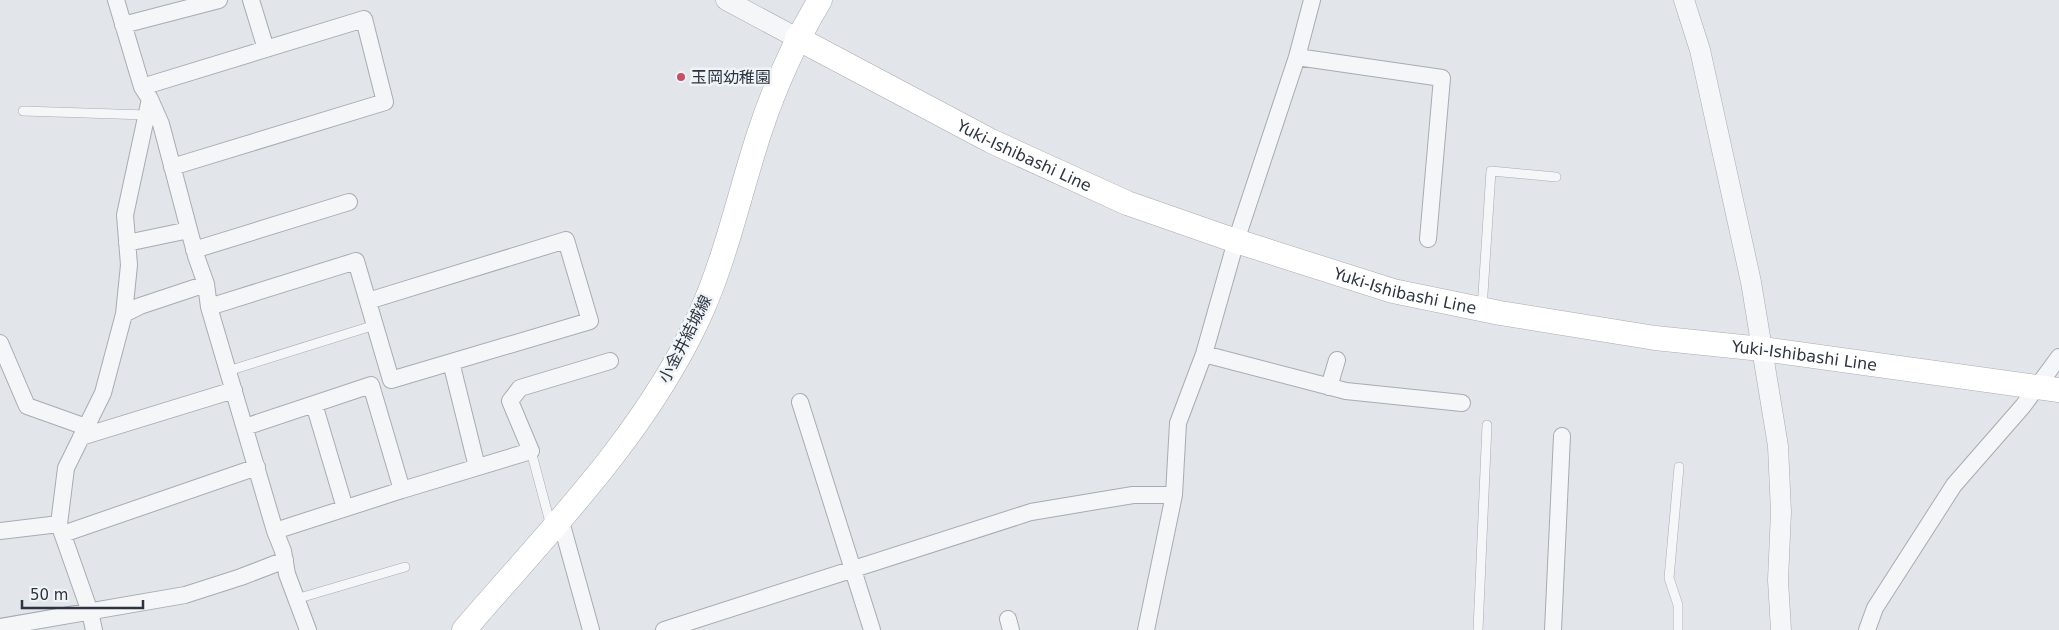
<svg xmlns="http://www.w3.org/2000/svg" width="2059" height="630" viewBox="0 0 2059 630" font-family="'DejaVu Sans','Noto Sans JP',sans-serif">
	<rect width="100%" height="100%" fill="#e2e5e9"/>
	<g fill="none" stroke-linecap="round" stroke-linejoin="round">
		<defs>
			<path id="service" d="M23 111 147 115
				M1482 309 1491 171 1556 177
				M228 371 375 325
				M531 451 551 526
				M296 599 405 567
				M1478 630 1487 425
				M1678 630V605L1669 578 1679 467"/>
			<path id="minor" d="M116 0 142 87 150 99 161 124 196 256 206 284 209 307 275 531 283 551 287 574 308 630
				M251 0 266 49
				M123 25 219 0
				M1297 57 1442 78 1428 239
				M142 87 364 19 385 102 172 167
				M127 243 189 230
				M194 250 349 202
				M209 307 356 261 391 380 590 321 566 240 368 301
				M124 314 129 265 125 215 150 99
				M0 343 27 406 86 427
				M1204 354 1346 391 1462 403
				M451 362 477 467
				M1329 387 1337 360
				M800 402 872 630
				M314 404 345 508
				M245 427 371 385 402 490 531 451 510 401 520 388 610 361
				M81 437 234 390
				M560 518 591 630
				M0 531 59 524
				M275 531 402 490
				M63 534 257 467
				M1008 619 1011 630
				M0 627 185 595 241 577 285 560
				M94 630 90 612 59 524 66 468 103 393 124 314 140 306 206 284
				M664 630 1031 512 1133 495H1174
				M1146 630 1174 495 1178 423 1204 354 1236 241 1297 57 1312 0
				M1553 630 1562 436
				M1867 630 1875 608 1954 485 2023 406 2059 357"/>
			<path id="tertiary" d="M726 0 797 38
				M1684 0 1700 50 1751 282 1778 446 1781 512 1778 580 1781 630"/>
			<g id="secondary">
				<path id="s1" d="M797 38 991 141 1127 203 1236 241 1393 291 1500 313 1655 338 1762 349 2059 390"/>
				<path d="M464 630C549 531 644 436 699 317 726 258 739 195 759 134 775 85 794 43 820 0"/>
			</g>
		</defs>
		<!-- service casing -->
		<use href="#service" stroke="#a7acb3" stroke-width="10"/>
		<!-- minor casing -->
		<use href="#minor" stroke="#a7acb3" stroke-width="18"/>
		<!-- tertiary casing -->
		<use href="#tertiary" stroke="#a7acb3" stroke-width="21"/>
		<!-- secondary casing -->
		<use href="#secondary" stroke="#a7acb3" stroke-width="25"/>
		<!-- service -->
		<use href="#service" stroke="#f4f6f8" stroke-width="9"/>
		<!-- minor -->
		<use href="#minor" stroke="#f4f6f8" stroke-width="16"/>
		<!-- tertiary -->
		<use href="#tertiary" stroke="#f4f6f8" stroke-width="20"/>
		<!-- secondary -->
		<use href="#secondary" stroke="#fff" stroke-width="24"/>
	</g>
	<!-- markers -->
	<circle fill="#c55069" stroke="#f1f4f7" stroke-width="2" cx="681" cy="77" r="5"/>
	<g text-anchor="middle" dominant-baseline="central" stroke-width="5" stroke-linejoin="round" paint-order="stroke">
		<!-- poi labels -->
		<g font-size="16" fill="#2b3440" stroke="#f1f4f7" text-anchor="start">
			<text x="691" y="77">玉岡幼稚園</text>
		</g>
		<!-- street labels -->
		<g font-size="16" fill="#2b3440" stroke="#f1f4f7">
			<text stroke="none"><textPath href="#s1" startOffset="256">Yuki-Ishibashi Line</textPath></text>
			<text stroke="none"><textPath href="#s1" startOffset="661">Yuki-Ishibashi Line</textPath></text>
			<text transform="translate(685 339) rotate(-63)">小金井結城線</text>
			<text stroke="none"><textPath href="#s1" startOffset="1066">Yuki-Ishibashi Line</textPath></text>
		</g>
	</g>
	<!-- scale -->
	<path d="M22 600v8h121v-8" fill="none" stroke="#2b3440" stroke-width="2.5"/>
	<text x="30" y="600" font-size="15" fill="#2b3440" stroke="#f1f4f7" stroke-width="4" paint-order="stroke">50 m</text>
</svg>
